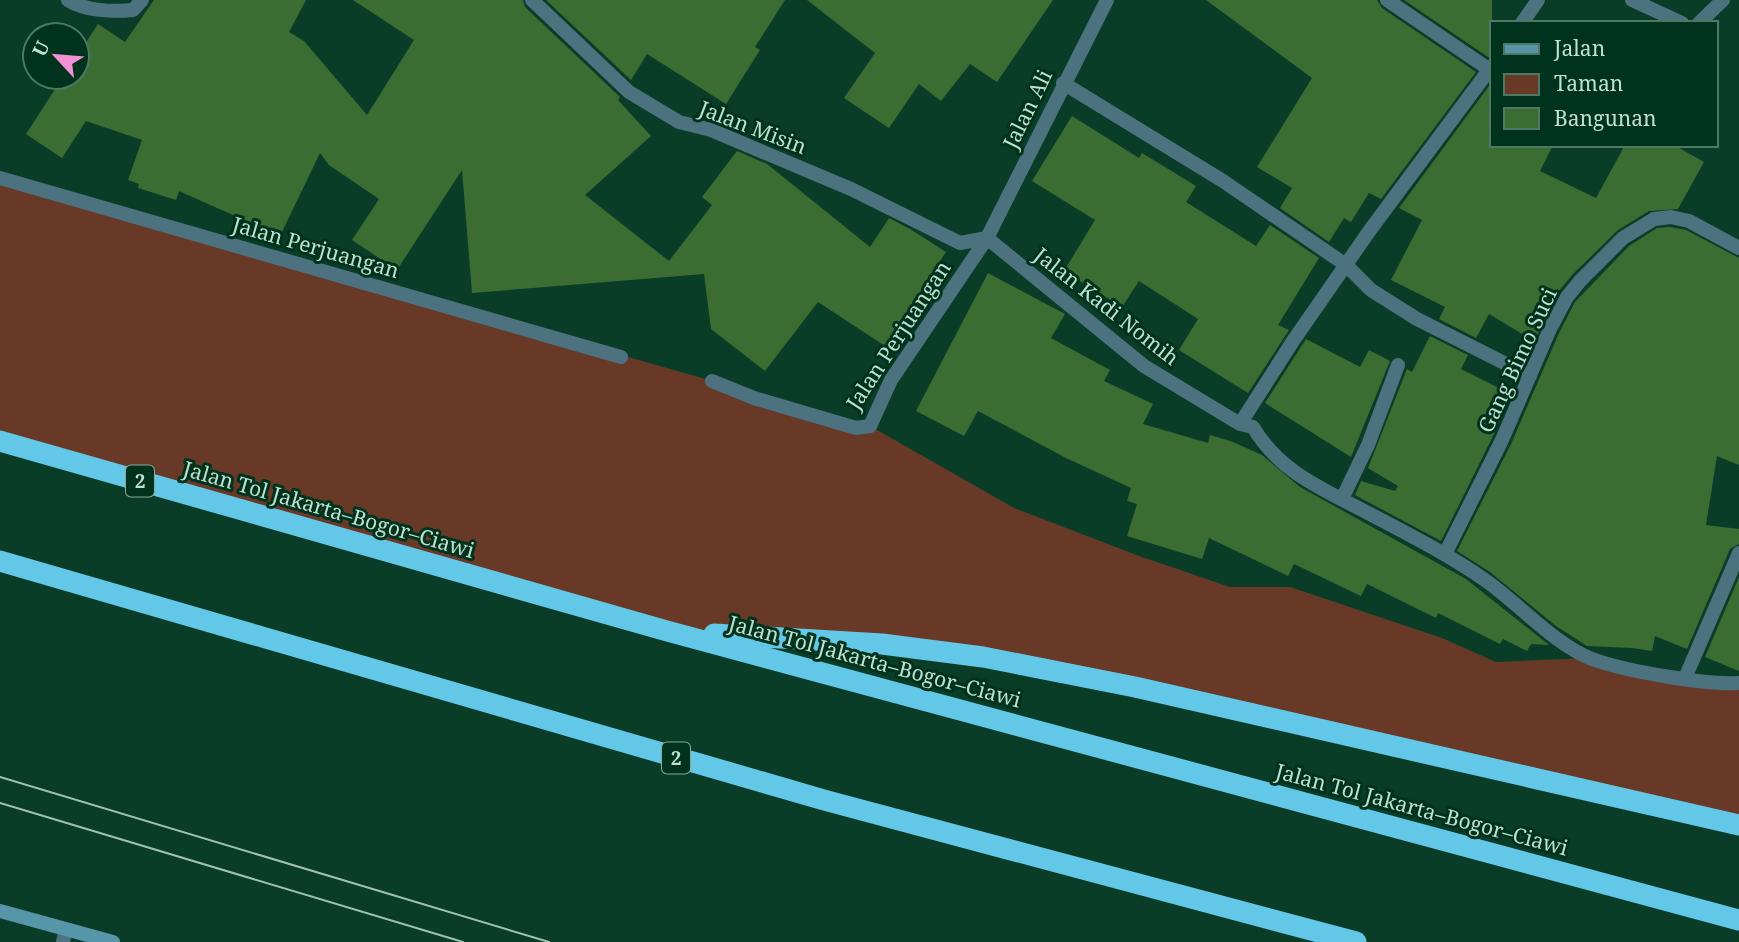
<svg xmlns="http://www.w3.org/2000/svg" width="1739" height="942" viewBox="0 0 1739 942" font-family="'Noto Serif',serif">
	<rect width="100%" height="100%" fill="#0a3d28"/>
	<!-- green -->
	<path fill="#693928" d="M0 178 870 426 1014 508 1139 556 1230 587H1290L1442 638 1496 662 1590 658 1739 683V829L983 657 667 631 0 441Z"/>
	<!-- building -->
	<path fill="#3b6d32" d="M154 0H306L289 32 304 41 367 115 414 40 353 0H523L525 7 620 97 618 100 651 136 585 195 669 261 712 205 702 197 737 151 767 164 870 247 889 218 910 229 946 252 885 346 818 302 765 371 711 329 704 274 472 293 462 170 397 270 352 240 379 199 329 165 320 153 280 236 179 191 176 200 138 188 139 184 128 180 142 140 86 121 62 158 26 134 63 77H77V56L98 24 125 42Z
		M546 0H785L755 47 760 50 726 104 647 54 631 80Z
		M807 0H1053L997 82 970 64 941 101 919 84 889 128 844 98 875 53Z
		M1206 0H1377L1382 8 1476 72 1381 199 1369 193 1351 222 1344 218 1329 242 1280 208 1292 188 1257 167 1312 78Z
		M1404 0H1492V56L1488 57Z
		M1492 82V145H1553L1540 171 1596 198 1625 145H1674L1704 162 1678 209 1649 211 1618 230 1573 274 1558 292 1534 341 1489 314 1476 338 1439 319 1445 307 1391 280 1422 220 1399 208Z
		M1072 116 1139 158 1142 153 1196 186 1186 202 1256 246 1270 225 1319 258 1278 325 1289 330 1248 393 1179 350 1198 319 1139 281 1122 307 1064 271 1095 220 1032 181Z
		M1670 227 1686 230 1739 258V465L1717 456 1706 525 1739 529V544L1730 549 1687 649 1655 636 1652 651 1632 648 1587 646 1556 626 1490 572 1457 551 1511 444 1559 333 1575 302 1629 246 1657 228Z
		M988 273 1065 314 1051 338 1110 370 1104 381 1153 404 1143 424 1208 443 1210 435 1233 442 1262 455 1300 487 1466 579 1549 645 1531 644 1527 651 1503 639 1500 644 1438 613 1436 618 1367 584 1361 596 1294 564 1288 576 1209 538 1202 559 1127 536 1137 504 1127 501 1131 488 1066 458 978 411 964 436 916 411Z
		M1430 336 1468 355 1461 369 1511 394 1493 436 1441 541 1355 495 1361 481 1395 491 1398 486 1368 468 1407 369 1412 372Z
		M1306 339 1360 367 1369 350 1390 361 1351 457 1265 403Z
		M1739 577V671L1705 657Z"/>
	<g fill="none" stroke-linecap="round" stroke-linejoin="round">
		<!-- street -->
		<path stroke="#4d727f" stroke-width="14" d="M68 0C85 11 113 12 133 10L142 0
			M532 0 629 92 679 122 711 130 851 189 960 243 987 238
			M1387 0 1490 70
			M1632 0 1682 23
			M1522 23 1538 0
			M1699 23 1723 0
			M1492 66 1370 230 1293 341 1240 424 1253 427C1280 473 1325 490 1370 514 1410 535 1449 555 1485 580 1518 603 1555 645 1592 659 1625 671 1704 685 1739 683
			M1063 83 1223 181 1346 265 1371 290 1417 319 1530 376
			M0 178 621 357
			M987 238 1144 366 1240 424
			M712 381 754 398 856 428 870 426 891 380 987 238 1107 0
			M1342 499 1368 445 1398 365
			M1445 554 1502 440 1550 329 1567 297 1580 281 1623 238 1654 219 1671 217 1689 221 1739 248
			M1685 678 1739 553
			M63 942 66 929"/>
		<!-- secondary -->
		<path stroke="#5795a9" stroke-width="14" d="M0 911 113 942"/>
		<!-- highway -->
		<path stroke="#63c8e8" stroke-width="21" d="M0 441 667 631 1739 920
			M0 561 824 800 1356 942
			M714 634 882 644 983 657 1135 687 1739 825"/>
		<!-- tram -->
		<path stroke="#a0c3b1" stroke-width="2" d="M0 777 549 942
			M0 803 463 942"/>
	</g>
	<g text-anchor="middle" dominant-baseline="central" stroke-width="6" stroke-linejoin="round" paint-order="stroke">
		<!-- shield labels -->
		<g fill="#00331e" stroke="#86ab99" stroke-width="2">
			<rect x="126" y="465.5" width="28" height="31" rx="5"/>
			<rect x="662" y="742.5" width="28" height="31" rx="5"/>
		</g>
		<g font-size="19" font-weight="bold" fill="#c0dfce">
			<text x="140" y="481">2</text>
			<text x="676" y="758">2</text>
		</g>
		<!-- street labels -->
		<g font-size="21" fill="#c0dfce" stroke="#00331e">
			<text transform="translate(1027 109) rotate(-64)">Jalan Ali</text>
			<text transform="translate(753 127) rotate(21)">Jalan Misin</text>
			<text transform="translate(316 247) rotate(16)">Jalan Perjuangan</text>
			<text transform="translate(1107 306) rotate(38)">Jalan Kadi Nomih</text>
			<text transform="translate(898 335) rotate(-57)">Jalan Perjuangan</text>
			<text transform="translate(1517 360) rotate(-65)">Gang Bimo Suci</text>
			<text transform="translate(329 509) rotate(16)">Jalan Tol Jakarta–Bogor–Ciawi</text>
			<text transform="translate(875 661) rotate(15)">Jalan Tol Jakarta–Bogor–Ciawi</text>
			<text transform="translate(1422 809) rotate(15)">Jalan Tol Jakarta–Bogor–Ciawi</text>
		</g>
	</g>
	<!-- legend -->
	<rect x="1490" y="21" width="228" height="126" fill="#00331e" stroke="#4d7864" stroke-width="2"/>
	<rect x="1504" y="44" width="35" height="10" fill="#5795a9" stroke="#4d7864" stroke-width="2"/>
	<text x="1554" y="56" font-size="21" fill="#c0dfce">Jalan</text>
	<rect x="1504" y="74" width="35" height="21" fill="#693928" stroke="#4d7864" stroke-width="2"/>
	<text x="1554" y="91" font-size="21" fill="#c0dfce">Taman</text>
	<rect x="1504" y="108" width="35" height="21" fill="#3b6d32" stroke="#4d7864" stroke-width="2"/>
	<text x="1554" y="126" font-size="21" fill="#c0dfce">Bangunan</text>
	<!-- north arrow -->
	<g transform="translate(56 56) rotate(296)"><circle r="33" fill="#00331e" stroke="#4d7864" stroke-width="2"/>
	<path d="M0-5L12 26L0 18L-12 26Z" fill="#f491d3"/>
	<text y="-10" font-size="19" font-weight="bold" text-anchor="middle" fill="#c0dfce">U</text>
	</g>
</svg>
